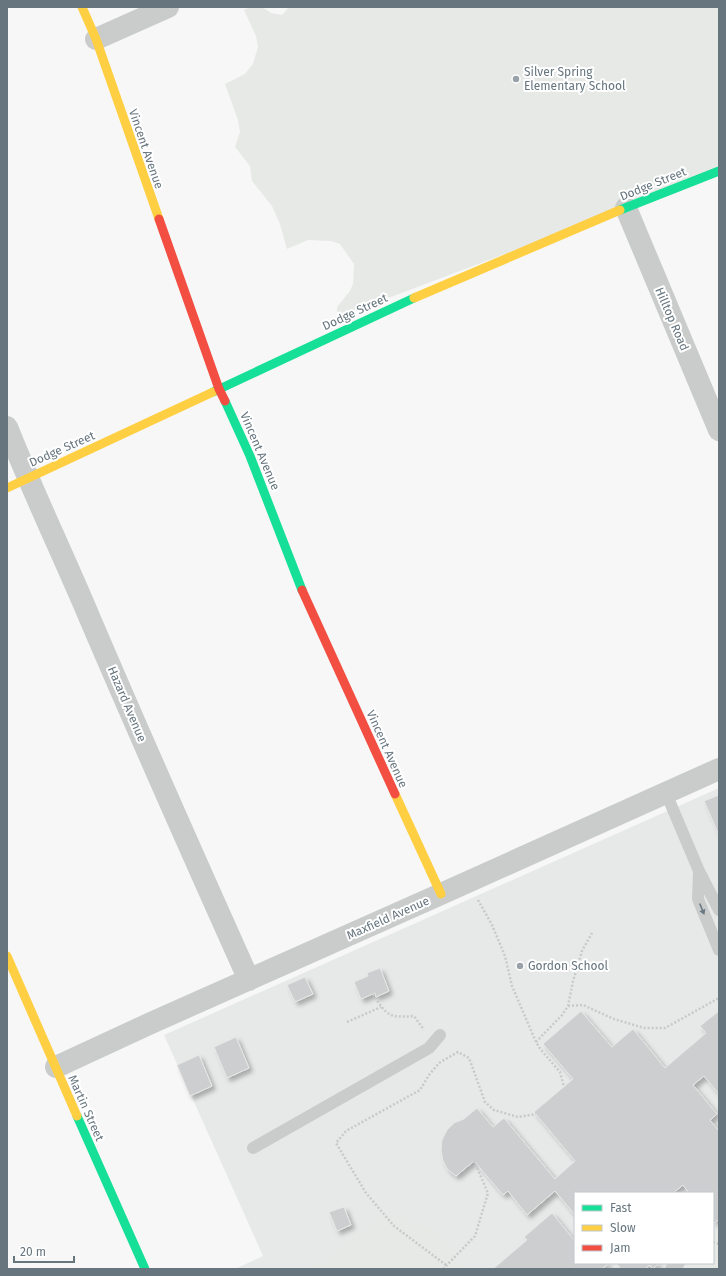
<svg xmlns="http://www.w3.org/2000/svg" width="726" height="1276" viewBox="0 0 726 1276" font-family="'Fira Sans',sans-serif">
	<defs>
		<filter id="shadow"><feDropShadow dx="3.5" dy="3.5" stdDeviation="2" flood-color="#0004"/></filter>
	</defs>
	<rect width="100%" height="100%" fill="#f7f7f7"/>
	<!-- built -->
	<path fill="#e7e9e9" fill-rule="evenodd" d="M719 788V1269H235L263 1256 164 1035ZM575 1193H713V1263H575Z"/>
	<!-- green -->
	<path fill="#e6e9e5" d="M250 7H262L271 13 282 15 289 7H719V173L391 297 378 299 344 315 337 312V307L350 291 353 284 354 264 340 244 331 241 308 240 287 249 280 224 272 206 252 181 250 166 235 147 240 132 238 120 225 84 245 74 253 64 258 47 256 36 244 10Z
		M395 1215 429 1228 450 1245 464 1269H309L335 1256 376 1218Z
		M719 1227V1269H669L676 1263H713V1232Z"/>
	<!-- building -->
	<path fill="#cdcecf" stroke="#e7e7e6" filter="url(#shadow)" d="M719 795V835L704 801Z
		M380 968 389 991 376 997 375 993 361 999 354 982 368 976 367 973Z
		M305 977 313 994 295 1002 287 985Z
		M581 1011 612 1047 633 1029 665 1068 706 1033 700 1026 719 1011V1094L704 1076 693 1085 717 1114 710 1120 719 1131V1219L715 1223 713 1221V1193H689L683 1185 673 1193H575V1215L555 1191 527 1215 508 1191 503 1195 474 1161 456 1176 448 1170 443 1161 441 1150 442 1140 447 1130 454 1123 464 1119 477 1108 493 1127 504 1118 555 1179 575 1161 534 1112 573 1079 543 1044Z
		M236 1037 249 1068 227 1078 214 1047Z
		M199 1055 212 1086 190 1096 177 1065Z
		M344 1207 351 1225 337 1231 329 1212Z
		M552 1213 575 1241V1263H594L595 1264 597 1263H609L602 1269H493L527 1240 524 1237Z
		M616 1263H659L653 1269 650 1265 645 1269H621Z"/>
	<g fill="none" stroke-linecap="round" stroke-linejoin="round">
		<!-- path -->
		<path stroke="#c8c9ca" stroke-width="2.5" stroke-dasharray="2 2" stroke-linecap="butt" d="M478 900 492 925 505 956 512 986 536 1042 541 1050 560 1072 564 1087
			M373 994C387 1016 389 1018 414 1016L424 1030
			M568 1006 583 1005 614 1019 644 1028H665L719 998
			M347 1022 381 1007
			M536 1042 562 1015 568 1006 573 981 582 951 592 933
			M713 1242 719 1244
			M446 1265 394 1226 366 1193 336 1143 346 1131 420 1090 429 1075 439 1063 458 1052 469 1058 485 1102 494 1110 518 1117 536 1114
			M443 1269 475 1236 488 1193 474 1161"/>
		<!-- lane -->
		<path stroke="#cacccc" stroke-width="12" d="M666 793 699 871 719 910
			M699 872 698 899 719 950
			M253 1148 429 1048 440 1035
			M671 1269 679 1263"/>
		<!-- street -->
		<path stroke="#cacccc" stroke-width="22" d="M96 39 168 7
			M626 208 719 430
			M7 427C30 485 57 542 82 600 136 727 192 853 249 980
			M56 1067 151 1023 441 894 719 769"/>
		<!-- fast -->
		<path stroke="#16e098" stroke-width="9" d="M620 210 719 171
			M213 392 414 298
			M225 401 250 456 302 590
			M77 1116 145 1269"/>
		<!-- slow -->
		<path stroke="#ffcf43" stroke-width="9" d="M82 7 96 39 159 219
			M414 298 620 210
			M7 488 213 392
			M395 794 441 894
			M7 956 77 1116"/>
		<!-- jam -->
		<path stroke="#f24e42" stroke-width="9" d="M159 219 219 389 225 401
			M302 590 395 794"/>
	</g>
	<!-- one-way arrows -->
	<defs><path id="oneway-solid" d="M-6-.8H1V-3.2L6.5 0L1 3.2V.8H-6Z"/></defs>
	<use fill="#6b7982" href="#oneway-solid" transform="translate(702 909) rotate(68)"/>
	<!-- markers -->
	<g fill="#99a2a8" stroke="#fff" stroke-width="1.5">
		<circle cx="516" cy="79" r="4"/>
		<circle cx="520" cy="966" r="4"/>
	</g>
	<g text-anchor="middle" dominant-baseline="central" stroke-width="4" stroke-linejoin="round" paint-order="stroke">
		<!-- poi labels -->
		<g font-size="12" fill="#66757e" stroke="#fff" text-anchor="start">
			<text x="524" y="72">Silver Spring<tspan x="524" dy="14">Elementary School</tspan></text>
			<text x="528" y="966">Gordon School</text>
		</g>
		<!-- street labels -->
		<g font-size="12" fill="#66757e" stroke="#fff">
			<text transform="translate(146 149) rotate(71)">Vincent Avenue</text>
			<text transform="translate(653 184) rotate(-22)">Dodge Street</text>
			<text transform="translate(355 312) rotate(-25)">Dodge Street</text>
			<text transform="translate(672 319) rotate(67)">Hilltop Road</text>
			<text transform="translate(62 449) rotate(-24)">Dodge Street</text>
			<text transform="translate(260 451) rotate(67)">Vincent Avenue</text>
			<text transform="translate(127 704) rotate(67)">Hazard Avenue</text>
			<text transform="translate(387 749) rotate(66)">Vincent Avenue</text>
			<text transform="translate(388 918) rotate(-24)">Maxfield Avenue</text>
			<text transform="translate(86 1108) rotate(66)">Martin Street</text>
		</g>
	</g>
	<!-- border -->
	<rect width="726" height="1276" fill="none" stroke="#66757e" stroke-width="16"/>
	<!-- legend -->
	<rect x="574" y="1192" width="140" height="72" fill="#ffffff" stroke="#c2c8cb"/>
	<rect x="582" y="1205" width="20" height="6" fill="#16e098" stroke="#c2c8cb"/>
	<text x="610" y="1212" font-size="12" fill="#66757e">Fast</text>
	<rect x="582" y="1225" width="20" height="6" fill="#ffcf43" stroke="#c2c8cb"/>
	<text x="610" y="1232" font-size="12" fill="#66757e">Slow</text>
	<rect x="582" y="1245" width="20" height="6" fill="#f24e42" stroke="#c2c8cb"/>
	<text x="610" y="1252" font-size="12" fill="#66757e">Jam</text>
	<!-- scale -->
	<path d="M14 1256v6h60v-6" fill="none" stroke="#66757e" stroke-width="2"/>
	<text x="20" y="1256" font-size="12" fill="#66757e" stroke="#ffffff" stroke-width="3" paint-order="stroke">20 m</text>
</svg>
